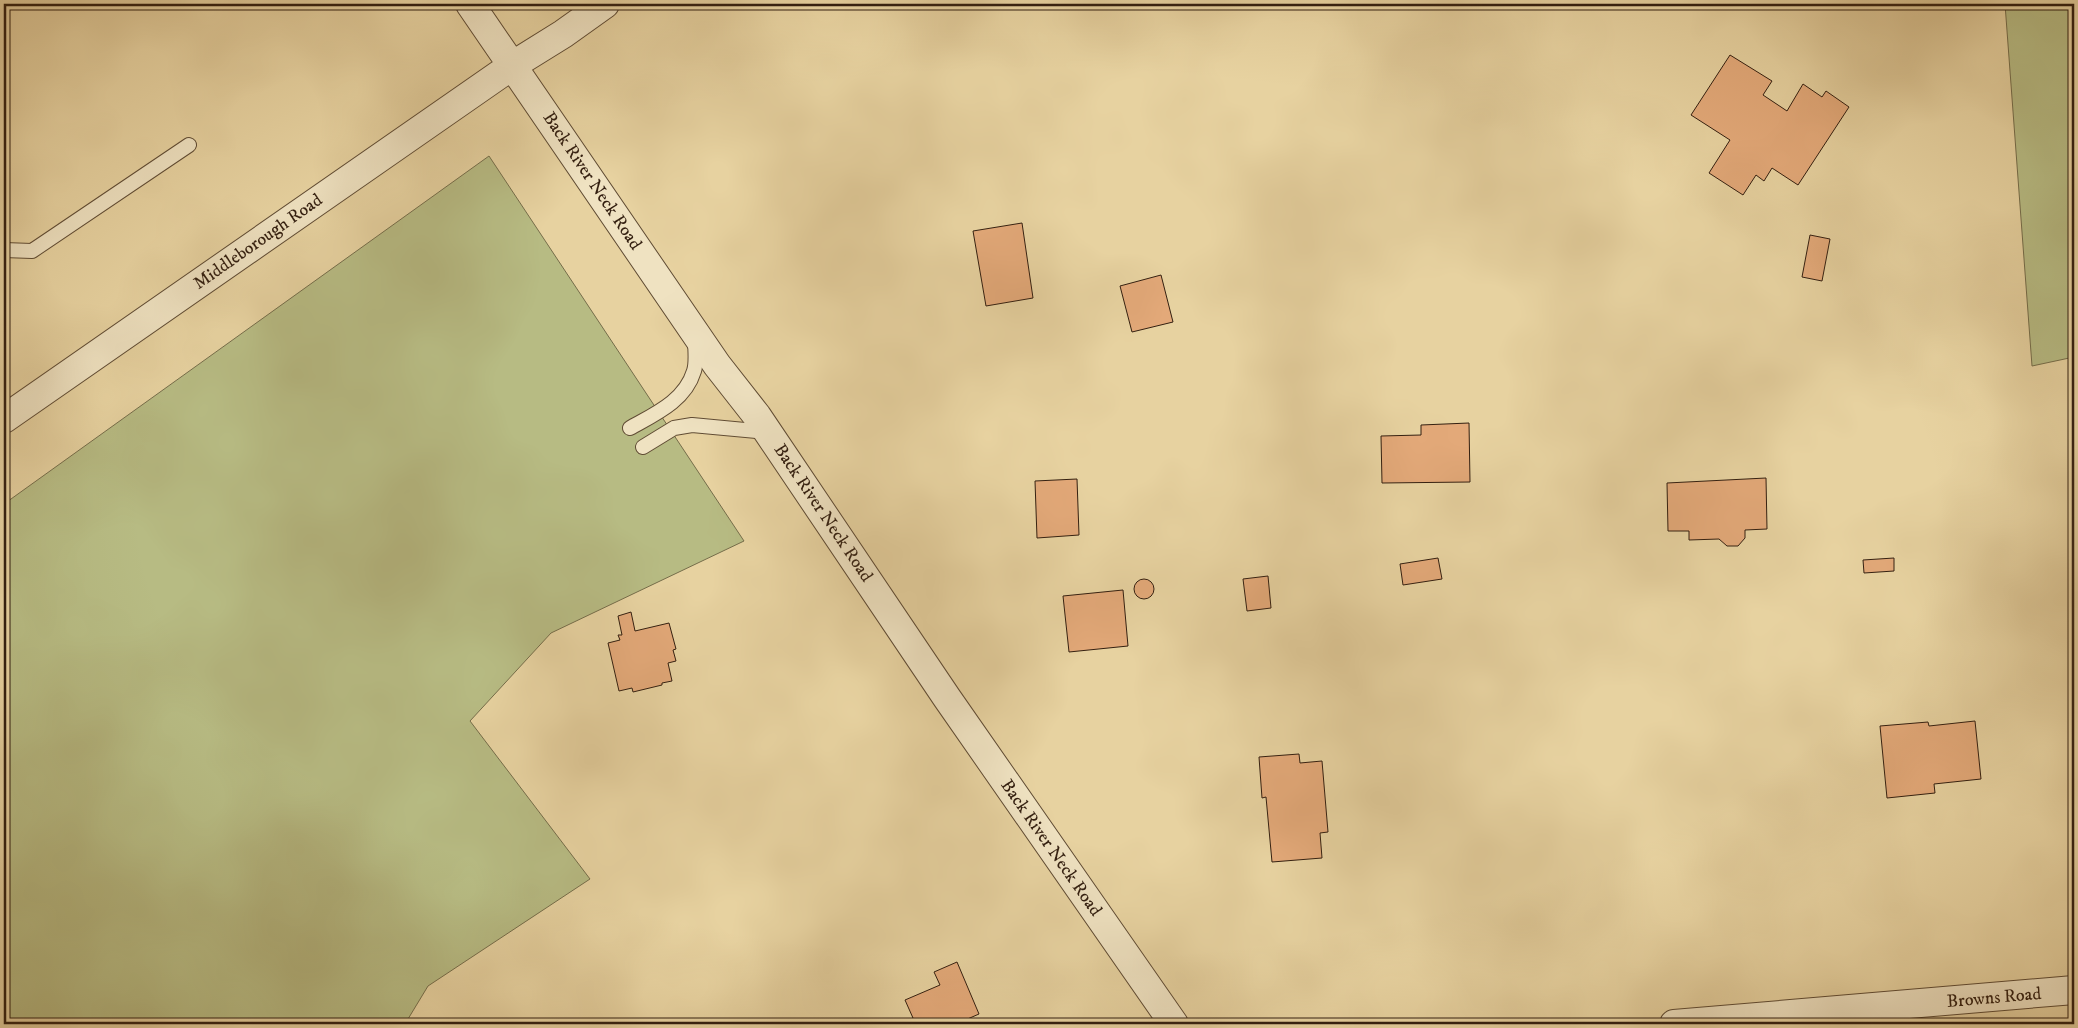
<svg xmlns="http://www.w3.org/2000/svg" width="2078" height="1028" viewBox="0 0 2078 1028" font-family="'IM FELL DW Pica',serif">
	<rect width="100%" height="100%" fill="#e7d2a0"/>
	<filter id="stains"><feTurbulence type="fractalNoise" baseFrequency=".004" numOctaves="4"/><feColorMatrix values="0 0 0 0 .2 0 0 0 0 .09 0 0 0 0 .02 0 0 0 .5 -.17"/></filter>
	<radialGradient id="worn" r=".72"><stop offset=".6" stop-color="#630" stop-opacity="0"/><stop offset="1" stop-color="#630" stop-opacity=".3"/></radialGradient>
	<!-- green -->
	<path fill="#b7bb83" stroke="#756d4a" d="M2005 4H2074V357L2032 366Z
		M489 156 744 541 551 633 470 721 590 879 428 986 405 1024H4V504Z"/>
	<!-- building -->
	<path fill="#e3a979" stroke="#331f10" d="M1730 55 1772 81 1763 95 1787 111 1803 84 1822 97 1826 91 1849 107 1798 185 1772 168 1764 181 1756 175 1743 195 1709 173 1730 140 1691 115Z
		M1022 223 1033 298 986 306 973 231Z
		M1810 235 1830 239 1822 281 1802 277Z
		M1161 275 1173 322 1132 332 1120 286Z
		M1469 423 1470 482 1382 483 1381 436 1421 435V425Z
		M1766 478 1767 529 1745 530V538L1738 546H1727L1719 539 1689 540V531H1668L1667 483Z
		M1077 479 1079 535 1037 538 1035 481Z
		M1438 558 1442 579 1403 585 1400 564Z
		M1894 558V571L1864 573 1863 560Z
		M1268 576 1271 608 1247 611 1243 579Z
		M1134 589a10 10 0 1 1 20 0a10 10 0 1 1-20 0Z
		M1123 590 1128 646 1069 652 1063 596Z
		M631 612 635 631 669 623 676 649 673 650 676 661 668 663 672 681 662 683V685L633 692 632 688 619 691 608 643 620 640 618 635H622L618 616Z
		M1975 721 1981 779 1934 784 1935 793 1887 798 1880 726 1928 722 1929 726Z
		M1299 754 1300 763 1322 761 1328 832 1320 833 1322 858 1272 862 1266 797 1262 798 1259 757Z
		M957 962 979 1014 956 1024H910L909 1020 913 1018 905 1000 940 985 934 972Z"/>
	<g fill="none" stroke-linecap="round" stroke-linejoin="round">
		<defs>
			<path id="service" d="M4 250 32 251 189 145
				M630 428C655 414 685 401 694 371 697 362 695 349 695 339
				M643 447 674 428 692 425 766 432"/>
			<path id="minor" d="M513 65 563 34 605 4
				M1674 1024 2074 990"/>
			<path id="tertiary" d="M470 4 717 365 757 416 947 698 1174 1024
				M4 419 513 65"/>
		</defs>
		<!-- service casing -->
		<use href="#service" stroke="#604c34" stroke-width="16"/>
		<!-- minor casing -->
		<use href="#minor" stroke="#604c34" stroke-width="30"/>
		<!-- tertiary casing -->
		<use href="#tertiary" stroke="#604c34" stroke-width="30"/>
		<!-- service -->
		<use href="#service" stroke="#efe2c1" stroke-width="14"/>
		<!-- minor -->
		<use href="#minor" stroke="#efe2c1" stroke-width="28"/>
		<!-- tertiary -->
		<use href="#tertiary" stroke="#efe2c1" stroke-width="28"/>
	</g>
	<g text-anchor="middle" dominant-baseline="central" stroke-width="4.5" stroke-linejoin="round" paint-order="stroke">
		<!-- street labels -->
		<g font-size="18" fill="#331f10" stroke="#efe2c1">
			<text transform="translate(592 181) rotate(56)">Back River Neck Road</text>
			<text transform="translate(258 242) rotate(-35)">Middleborough Road</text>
			<text transform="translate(823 513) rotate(56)">Back River Neck Road</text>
			<text transform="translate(1051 848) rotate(55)">Back River Neck Road</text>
			<text transform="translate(1994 998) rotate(-5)">Browns Road</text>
		</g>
	</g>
	<!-- margin -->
	<rect width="2078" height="1028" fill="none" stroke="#e7d2a0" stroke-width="20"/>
	<rect x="5" y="5" width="2068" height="1018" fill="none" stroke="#331f10" stroke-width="2.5"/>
	<rect x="10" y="10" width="2058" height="1008" fill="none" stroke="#331f10"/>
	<rect width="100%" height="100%" filter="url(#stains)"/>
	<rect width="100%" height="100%" fill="url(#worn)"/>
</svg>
